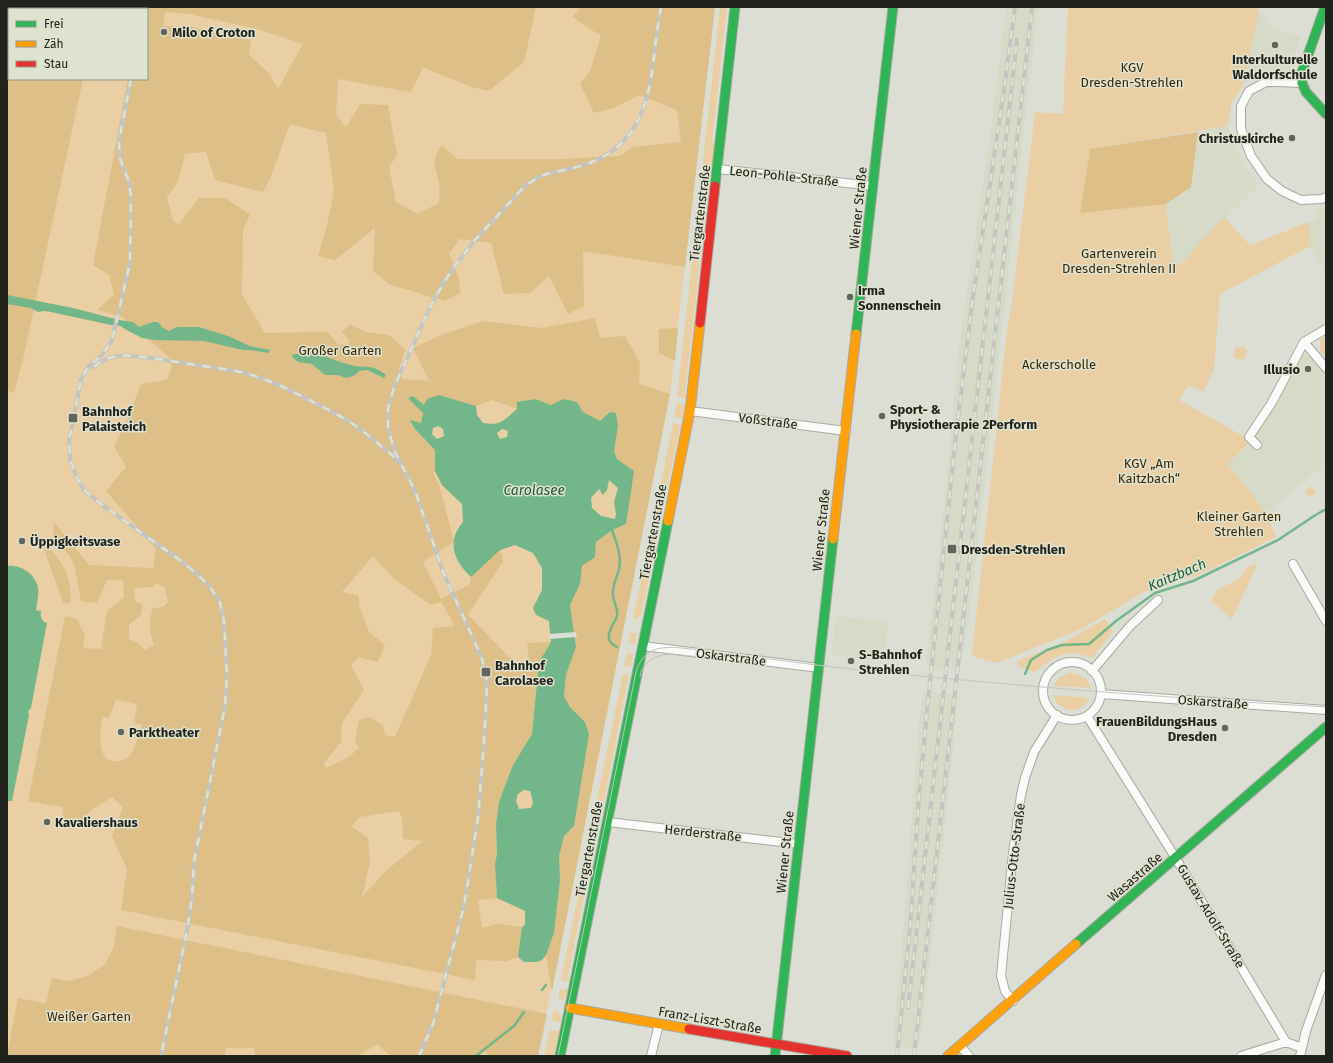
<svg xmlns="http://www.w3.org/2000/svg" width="1333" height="1063" viewBox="0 0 1333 1063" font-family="'Fira Sans',sans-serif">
	<rect width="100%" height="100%" fill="#dcded3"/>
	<!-- built -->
	<path fill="#d6dac6" d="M1006 7H1038L969 621 960 670 943 668 942 671 934 670 933 668 926 667 950 447 957 361 992 120Z
		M1259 12 1270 27 1300 37 1289 72 1273 70 1257 73 1244 84 1243 82Z
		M1228 126 1234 142 1243 163 1259 185 1205 238 1182 263 1172 267 1166 204 1191 187 1198 132Z
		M1326 206V275L1310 246 1309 222 1317 217 1316 210Z
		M1301 352 1311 357 1326 374V463L1266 513 1228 464 1254 440 1251 436Z
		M836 616 888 622 884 656 873 655 872 660 831 655Z
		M924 691 957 694 958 697 956 710 957 711 930 963 921 1033 917 1049 895 1047 893 1033 901 956 920 712Z"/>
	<!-- green -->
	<path fill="#e9cfa3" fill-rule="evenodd" d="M7 7H715L670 394 538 1056H7ZM9 9H147V79H9Z
		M720 7H727L712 142 715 147 711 188 708 191 685 393 687 396V398L677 397Z
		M1068 7H1256L1259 12 1243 82 1244 84 1232 101 1228 126 1090 149 1080 212 1166 204 1173 266 1182 263 1224 217 1250 245 1309 222 1310 246 1220 294 1214 369 1204 391 1188 386 1179 400 1243 436 1249 443 1228 464 1266 513 1276 537 1192 578 1191 576 1144 592 1081 629 997 663 972 656 1007 331 1012 302 1035 112 1063 114Z
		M1326 336V357L1320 351V340Z
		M1244 346 1247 351 1246 357 1241 360 1234 358 1235 348Z
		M677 403 686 405 684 419 674 417Z
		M673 423 683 425 680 427 641 616 633 620Z
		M1311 486 1316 493 1310 497 1305 491Z
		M1258 563 1232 619 1211 600 1218 589 1241 578 1246 568Z
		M1105 619 1113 632 1092 658C1066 648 1055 656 1035 672L1019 667 1017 661 1065 642Z
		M631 632 637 634 635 644 629 642Z
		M627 653 633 654 631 667 624 666Z
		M1069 673C1080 673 1087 677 1091 688L1053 686 1060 677Z
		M623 674 629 675 604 801 597 800Z
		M1053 695 1090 698C1081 715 1060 714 1053 695Z
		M596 806 603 808 596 837 590 836Z
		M589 842 595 843 568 976 570 980V982L561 980Z
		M560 989 568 990C567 997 565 1001 558 999Z
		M554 1011 558 1012 561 1016V1023L552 1020Z
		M554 1030 560 1031 555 1056H544L549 1032Z"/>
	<!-- forest -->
	<path fill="#ddbf87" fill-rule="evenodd" d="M7 7H99L98 9H9V79H83L24 355 14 393 7 390Z
		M142 7H536L524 62 489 91 471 87 423 67 411 92 338 79 336 115 346 127 360 104 388 105 397 155 389 167 396 202 417 214 439 203C439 197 440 190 439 184 436 166 430 161 442 145L457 159H563L620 156 633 147 681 142 677 110 639 95 614 108 594 113 580 84 590 71 601 36 572 17 581 7H715L685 267 583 251 584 306 568 314 549 276 530 293 504 294 491 243 460 239 449 253 458 275 461 293 444 301 389 284 373 271 375 228 335 260 318 256 327 226 334 190 326 133 290 124 270 179 263 192 215 180 206 152 185 154 178 182 167 197 173 221 179 224 199 198H225L250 215 243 229 242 295 265 333 327 332 339 345 351 343 342 332 350 324 365 332 389 335 405 350 398 371 403 379 429 381 413 348 441 335 483 321 542 328 595 318 600 338 625 336 640 363 639 384 670 394 552 991 546 955 554 933 560 880 559 856 564 836 574 826 585 722 570 707 564 696 566 675 576 647 570 605 580 584 582 566 595 557 596 542 612 530 626 523 617 459 614 451 618 426 610 412 600 421 583 412 577 402 551 405 535 399 517 402V409L492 400 476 406 439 395 424 405 413 396 423 413 421 423 410 421 414 428 435 450V471L433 472 440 488 454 542 423 562 441 599 469 585 471 577 500 550 503 561 468 615 516 664 529 663 527 643 551 642 539 662 532 734 513 765 496 825 497 854 495 864 497 898 478 900 482 928 498 924 522 927 518 957 506 961 476 960 475 980 121 910 127 869 112 837 123 807 112 797 90 811 74 830 62 826 63 807 28 801 65 616 77 619 85 636 83 648 101 649 107 611 124 597 123 580H107L97 603 81 601 75 568 71 558 53 536 54 522 89 565 153 568 156 549 106 491 126 467 114 446 127 420 141 384 167 380 172 366 170 358 122 317 97 310 114 295 109 275 93 265 128 79H147V9H142ZM165 12 189 14 257 29 303 44 278 89 269 73 249 55 251 40 192 27 163 26ZM373 556 394 579 431 605 441 602 455 626 433 628 431 655 395 737 385 735 383 725 369 717 359 720 355 741 359 748 350 756 326 768 324 763 341 742 342 723 364 690 351 665 358 657 378 662 385 645 369 632 359 605V596L342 592ZM157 583 165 588 168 602 163 607 153 608C148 624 149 629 154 645L145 650 138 643 129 639V625L140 616 143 605 135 601 134 588 151 587ZM116 700 137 704 134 723 142 725C139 733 137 743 133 751 126 763 107 767 102 751 99 740 101 728 102 717L109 718ZM399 811 402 818 403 839 422 841 386 871 362 897 370 862 368 838 351 826 360 817Z
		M1198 132 1191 187 1166 204 1080 213 1090 149Z
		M678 328 675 361 659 353V329Z
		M41 541C62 559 71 574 71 602L66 604 63 602Z
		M117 926 547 1014 538 1056H490L484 1051 479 1056H391L377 1044 358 1056H255L254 1048H226L225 1056H7L18 998 46 1003 52 978 69 981 88 976 105 964 113 949Z"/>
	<!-- water -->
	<path fill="#72b68a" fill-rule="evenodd" d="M7 295 73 308 119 320 133 322 139 327 153 322H158L163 328 169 331 177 327H199L228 336 250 346 270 350 269 353 249 350H243L204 341 155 340 142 338 123 328 121 326 111 325 51 312 44 311 38 312 31 308 7 304Z
		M306 352C322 354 335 361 351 365 367 369 371 363 386 375L384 378 367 370 359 371 354 376 346 378 338 375H325L312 364 298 362 292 357 293 354H302Z
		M439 395 476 406 477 415 483 423C501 426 504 420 517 409V402L535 399 551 405 564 399 577 402 583 412 600 421 610 412 616 413 618 426 614 451 617 459 634 471 626 524 612 530 596 542 595 557 582 566 580 584 570 605 576 647 566 675 564 696 570 707 585 722 589 734 574 826 564 836 559 856 560 880 554 933 546 955 542 960 536 962H524L518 957 522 927 525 925V911L497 898 495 864 497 854 496 825 499 802 513 765 532 734 539 662 551 642 549 621 536 615 533 608 542 590V568L533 553 515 545 500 550 471 577C454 561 446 542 463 522L462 504 442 485 435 471V450L414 428 410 420 421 423 423 413 408 398 413 396 424 405 427 399ZM438 426 443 429 444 436 437 439 432 434 433 428ZM502 429 508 431 507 437 500 439 497 433ZM609 480 618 488 614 502 616 514 615 519 601 516 592 508 591 498 599 489 603 495 607 490ZM524 790 530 791 533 802 531 808 519 809 516 801 518 794Z
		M7 566C20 564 36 574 38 588 39 595 37 602 36 610L41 611C40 616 41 618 44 622L47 623 31 708 28 711 29 715 12 801H7Z"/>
	<!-- pier -->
	<path fill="#dcded3" d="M576 632 577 637 549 639V634Z"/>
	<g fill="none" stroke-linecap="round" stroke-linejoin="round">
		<!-- stream -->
		<path stroke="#72b68a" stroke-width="2.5" d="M612 530C616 542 622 555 619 569 617 577 612 586 613 595 613 602 619 609 617 616 615 623 607 631 609 639 610 643 613 645 617 647
			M1025 674 1031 660 1047 650 1062 645 1089 644 1116 621 1155 593 1193 581 1278 540 1314 516 1326 509
			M542 990 546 985
			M476 1056 515 1025 524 1012"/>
		<defs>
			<path id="street" d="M1302 83 1278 82H1266L1249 91 1241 106V129L1251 156 1267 179 1282 191 1301 200 1322 199 1326 197
				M718 169 873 186
				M1304 342 1326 368
				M1304 342 1326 329
				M690 411 846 431
				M1257 445 1249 437 1271 404 1304 342
				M1293 564 1326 621
				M643 646 819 668
				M1043 691a29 29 0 1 1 58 0a29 29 0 1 1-58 0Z
				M1092 671 1130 626 1158 600
				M1101 694 1326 710
				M1087 716 1175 857 1286 1042 1302 1048
				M608 822 799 844
				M1013 1001 1005 991 1001 976 1013 853 1021 795 1025 778 1034 752 1057 715
				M961 1047 969 1056
				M651 1056 659 1024
				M1241 1056 1286 1042
				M1300 1056 1306 1031 1326 975"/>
			<path id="fast" d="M1325 7 1302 72V83L1306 92 1326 114
				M715 186 735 7
				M856 334 893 7
				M1076 944 1326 727
				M560 1056 668 521
				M775 1056 833 539"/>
			<path id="slow" d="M668 521 690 411 700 323
				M833 539 856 334
				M570 1008 689 1029
				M948 1056 1076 944"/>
			<path id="jam" d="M700 323 715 186
				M689 1029 847 1056"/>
		</defs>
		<!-- street casing -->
		<use href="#street" stroke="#a8a9a2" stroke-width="10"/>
		<!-- fast casing -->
		<use href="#fast" stroke="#a8a9a2" stroke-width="11"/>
		<!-- slow casing -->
		<use href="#slow" stroke="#a8a9a2" stroke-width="11"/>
		<!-- jam casing -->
		<use href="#jam" stroke="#a8a9a2" stroke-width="11"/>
		<!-- street -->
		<use href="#street" stroke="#fafaf8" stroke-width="8"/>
		<!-- fast -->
		<use href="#fast" stroke="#30b455" stroke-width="9"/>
		<!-- slow -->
		<use href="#slow" stroke="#ff9f0a" stroke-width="9"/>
		<!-- jam -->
		<use href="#jam" stroke="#e5322d" stroke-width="9"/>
		<!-- tram -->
		<path stroke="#c4c4c1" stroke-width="1" d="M640 676C643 660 658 654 673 654L765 664
			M558 1056 636 672C639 660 649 649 662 648 678 646 696 650 712 652 761 657 810 665 860 670 1015 686 1170 698 1326 707"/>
		<defs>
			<path id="rail" d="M145 9V7
				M131 79 119 141 120 159 129 182 131 197 130 263 112 340 103 354 89 366 81 379 69 441 70 459 76 476 84 490 105 507 184 563 209 585 220 603 224 621 227 676 225 706 194 862 192 898 187 931 161 1056
				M94 367C112 349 142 357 164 360 188 364 213 367 236 371 265 377 290 390 315 403 329 410 345 418 357 427 370 436 381 446 393 456L397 461
				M908 1008 1017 40
				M419 1056 433 1024 464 906 478 818 484 742 487 686 486 672 481 656 444 574 415 491 395 452 388 428V408L394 387 432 303 443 284 454 267 475 240 526 185C533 181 539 176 547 174 562 170 578 168 592 162 659 134 649 66 661 7
				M897 1056 910 928 919 797 927 711 956 435 972 304 1004 90 1015 7
				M914 1056 1032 7"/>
		</defs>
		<!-- rail casing -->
		<use href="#rail" stroke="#c4c4c1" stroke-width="4"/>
		<!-- rail -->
		<use href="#rail" stroke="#dfe2cf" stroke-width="2.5" stroke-dasharray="8" stroke-linecap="butt"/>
	</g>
	<!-- markers -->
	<g fill="#63645c" stroke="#dfe2cf" stroke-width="1.5">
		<circle cx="164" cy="32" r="4"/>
		<circle cx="1275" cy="45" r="4"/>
		<circle cx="1292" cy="138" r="4"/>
		<circle cx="850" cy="297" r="4"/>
		<circle cx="1308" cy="369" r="4"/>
		<circle cx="882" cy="416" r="4"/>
		<rect x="68" y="413" width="10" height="10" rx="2"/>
		<circle cx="22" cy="541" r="4"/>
		<rect x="947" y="544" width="10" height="10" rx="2"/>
		<circle cx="851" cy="661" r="4"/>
		<rect x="481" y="667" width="10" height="10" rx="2"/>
		<circle cx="1225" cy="728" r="4"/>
		<circle cx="121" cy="732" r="4"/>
		<circle cx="47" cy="822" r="4"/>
	</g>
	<g text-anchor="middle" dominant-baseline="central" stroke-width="3" stroke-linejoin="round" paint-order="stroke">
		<!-- poi labels -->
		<g font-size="13" font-weight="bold" fill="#22231c" stroke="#dfe2cf" text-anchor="start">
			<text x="172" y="32">Milo of Croton</text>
			<text x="1275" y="59" text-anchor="middle">Interkulturelle<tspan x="1275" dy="15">Waldorfschule</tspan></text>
			<text x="1284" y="138" text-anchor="end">Christuskirche</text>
			<text x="858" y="290">Irma<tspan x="858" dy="15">Sonnenschein</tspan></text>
			<text x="1300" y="369" text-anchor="end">Illusio</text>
			<text x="890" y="409">Sport- &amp;<tspan x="890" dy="15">Physiotherapie 2Perform</tspan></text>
			<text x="82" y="411">Bahnhof<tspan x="82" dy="15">Palaisteich</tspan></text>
			<text x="30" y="541">Üppigkeitsvase</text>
			<text x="961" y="549">Dresden-Strehlen</text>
			<text x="859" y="654">S-Bahnhof<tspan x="859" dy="15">Strehlen</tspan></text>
			<text x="495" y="665">Bahnhof<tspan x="495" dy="15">Carolasee</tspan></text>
			<text x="1217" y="721" text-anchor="end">FrauenBildungsHaus<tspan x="1217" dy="15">Dresden</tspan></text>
			<text x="129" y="732">Parktheater</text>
			<text x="55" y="822">Kavaliershaus</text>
		</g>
		<!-- park labels -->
		<g font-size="13" fill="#3c2500" stroke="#dfe2cf">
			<text x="1132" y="67">KGV<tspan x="1132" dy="15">Dresden-Strehlen</tspan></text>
			<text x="1119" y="253">Gartenverein<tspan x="1119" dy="15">Dresden-Strehlen II</tspan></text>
			<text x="340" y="350">Großer Garten</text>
			<text x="1059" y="364">Ackerscholle</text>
			<text x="1149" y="463">KGV „Am<tspan x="1149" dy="15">Kaitzbach“</tspan></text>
			<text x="1239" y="516">Kleiner Garten<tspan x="1239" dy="15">Strehlen</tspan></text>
			<text x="89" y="1016">Weißer Garten</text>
		</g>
		<!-- street labels -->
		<g font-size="13" fill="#22231c" stroke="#dfe2cf">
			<text transform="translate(784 176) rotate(6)">Leon-Pohle-Straße</text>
			<text transform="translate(858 208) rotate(-84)">Wiener Straße</text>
			<text transform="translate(700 213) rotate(-83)">Tiergartenstraße</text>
			<text transform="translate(768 421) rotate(7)">Voßstraße</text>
			<text transform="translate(821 530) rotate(-84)">Wiener Straße</text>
			<text transform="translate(653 532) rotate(-79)">Tiergartenstraße</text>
			<text transform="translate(731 657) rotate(7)">Oskarstraße</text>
			<text transform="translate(1213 702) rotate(4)">Oskarstraße</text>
			<text transform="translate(703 833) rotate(6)">Herderstraße</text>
			<text transform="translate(589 849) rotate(-79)">Tiergartenstraße</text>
			<text transform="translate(785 852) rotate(-84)">Wiener Straße</text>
			<text transform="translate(1014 856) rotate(-83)">Julius-Otto-Straße</text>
			<text transform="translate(1135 877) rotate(-41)">Wasastraße</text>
			<text transform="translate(1211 916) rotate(59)">Gustav-Adolf-Straße</text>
			<text transform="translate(710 1020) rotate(10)">Franz-Liszt-Straße</text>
		</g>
		<!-- water labels -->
		<g font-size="14" font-style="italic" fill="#1a5f37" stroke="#dfe2cf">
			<text x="534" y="490">Carolasee</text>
			<text transform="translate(1177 575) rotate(-23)">Kaitzbach</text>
		</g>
	</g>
	<!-- border -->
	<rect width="1333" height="1063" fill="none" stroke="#22231c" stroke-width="16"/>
	<!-- legend -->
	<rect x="8" y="8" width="140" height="72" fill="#dfe2cf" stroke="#939687"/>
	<rect x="16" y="21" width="20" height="6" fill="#30b455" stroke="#939687"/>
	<text x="44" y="28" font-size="12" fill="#22231c">Frei</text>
	<rect x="16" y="41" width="20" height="6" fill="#ff9f0a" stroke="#939687"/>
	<text x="44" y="48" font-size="12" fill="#22231c">Zäh</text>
	<rect x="16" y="61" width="20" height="6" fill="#e5322d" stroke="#939687"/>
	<text x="44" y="68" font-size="12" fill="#22231c">Stau</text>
</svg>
